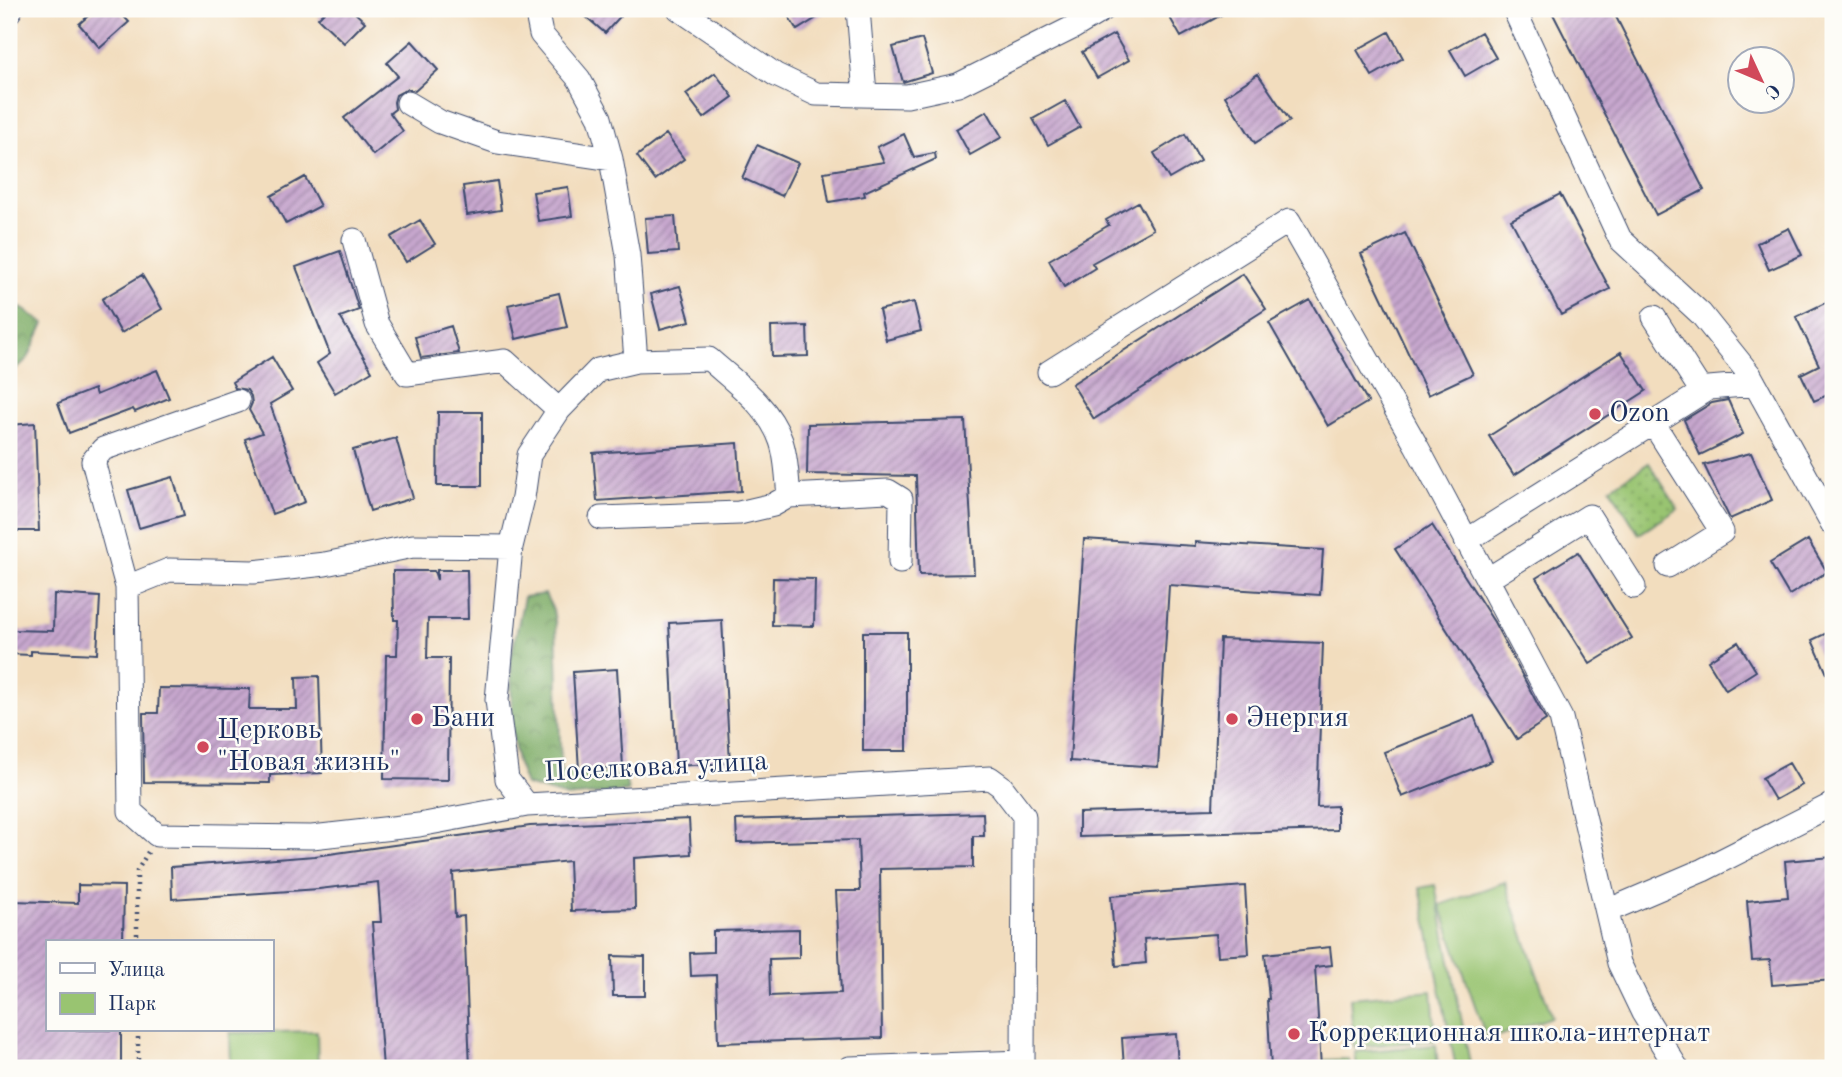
<svg xmlns="http://www.w3.org/2000/svg" width="1842" height="1077" viewBox="0 0 1842 1077" font-family="'Old Standard TT',serif">
	<defs>
		<pattern id="forest-crowns" width="20" height="18" patternUnits="userSpaceOnUse" patternTransform="scale(1.75)"><rect width="20" height="18" fill="#7aaa63"/><path d="M2 6a3 3 0 1 1 6 0M12 15a3 3 0 1 1 6 0" fill="none" stroke="#638b55"/></pattern>
		<pattern id="park-dots" width="8" height="8" patternUnits="userSpaceOnUse" patternTransform="scale(1.75)"><rect width="8" height="8" fill="#99c471"/><path d="M2 2h.1M6 6h.1" fill="none" stroke="#7ca060" stroke-width="1.8" stroke-linecap="round"/></pattern>
		<pattern id="building-hatch" width="6" height="6" patternUnits="userSpaceOnUse" patternTransform="scale(1.75)"><rect width="6" height="6" fill="#c7a7ce"/><path d="M-1 1l2-2M0 6l6-6M5 7l2-2" fill="none" stroke="#a188aa"/></pattern>
	</defs>
	<rect width="100%" height="100%" fill="#fdfcf7"/>
	<filter id="ink" filterUnits="userSpaceOnUse"><feTurbulence type="fractalNoise" baseFrequency=".0143" numOctaves="2"/><feDisplacementMap in="SourceGraphic" scale="14" xChannelSelector="R" yChannelSelector="G"/><feConvolveMatrix kernelMatrix="1 2 1 2 8 2 1 2 1" color-interpolation-filters="sRGB"/></filter>
	<filter id="wash" filterUnits="userSpaceOnUse"><feTurbulence type="fractalNoise" baseFrequency=".00686" numOctaves="4" result="noise"/><feDisplacementMap in="SourceGraphic" scale="28" xChannelSelector="R" yChannelSelector="G"/><feGaussianBlur stdDeviation="1.57" result="paint"/><feColorMatrix in="noise" values="0 0 0 0 0 0 0 0 0 0 0 0 0 0 0 0 0 1.4 0 .05"/><feComposite in="paint" operator="in"/></filter>
	<g filter="url(#wash)">
		<rect width="100%" height="100%" fill="#f2ddbe"/>
		<!-- green -->
		<path fill="#99c471" stroke="#5a7a68" stroke-width="2" d="M1505 882 1552 1017 1487 1040 1440 905Z
			M1435 885 1471 1068H1456L1420 888Z
			M1432 991 1436 1040 1354 1047 1350 998Z
			M317 1031 318 1068H231L230 1033Z
			M1436 1045 1438 1068H1357L1355 1052Z
			M1349 1059 1350 1068H1326L1325 1060Z"/>
		<!-- forest -->
		<path fill="url(#forest-crowns)" stroke="#4a6c60" stroke-width="2" d="M9 300 44 323 28 358 9 376Z
			M545 594 553 610 556 626 561 772 625 776 628 791 567 797 526 785 517 762 512 730 511 658 524 597Z"/>
		<!-- park -->
		<path fill="url(#park-dots)" stroke="#5a7a68" stroke-width="2" d="M1649 463 1678 509 1639 534 1610 488Z"/>
		<g id="blocks">
			<!-- building -->
			<path fill="url(#building-hatch)" d="M96 9H117L129 22 100 48 79 24Z
				M327 9H351L365 22 344 43 318 18Z
				M577 9H627L605 33Z
				M784 9H831L797 30Z
				M1165 9H1232L1181 37Z
				M1564 9H1612L1704 190 1656 215 1553 14Z
				M1389 32 1403 58 1372 76 1357 50Z
				M1481 32 1496 58 1465 76 1450 50Z
				M1114 34 1129 60 1097 78 1082 52Z
				M922 39 932 73 903 82 893 47Z
				M412 41 438 70 415 91 407 89 396 95 394 102 395 109 390 113 403 131 373 155 344 118 398 76 387 63Z
				M715 73 733 97 704 118 686 94Z
				M1258 74 1290 121 1255 143 1225 96Z
				M1065 101 1080 127 1048 145 1033 119Z
				M987 111 1002 137 970 155 956 129Z
				M666 134 684 159 655 180 637 156Z
				M904 134 914 157 935 153 936 159 864 192 865 196 829 202 824 172 884 162 877 147Z
				M1185 134 1200 161 1169 179 1154 153Z
				M757 145 798 163 782 196 742 178Z
				M305 177 320 206 286 224 271 196Z
				M497 181 501 210 467 215 463 186Z
				M568 187 572 216 538 221 533 192Z
				M1560 194 1610 289 1561 315 1511 220Z
				M1138 202 1153 229 1092 263 1095 268 1064 287 1049 260 1109 225 1106 220Z
				M675 216 678 252 648 254 645 218Z
				M420 220 435 244 406 262 391 237Z
				M1789 228 1802 255 1769 270 1757 243Z
				M1405 233 1473 374 1428 395 1361 254Z
				M340 251 359 310 340 317 372 371 335 393 317 363 330 354 296 267Z
				M1243 274 1266 309 1094 419 1072 384Z
				M142 275 162 309 121 333 102 299Z
				M680 286 690 321 660 329 651 294Z
				M559 293 567 327 516 339 508 305Z
				M1833 299V396L1832 393 1814 401 1801 374 1819 365 1796 317Z
				M1310 300 1368 402 1328 426 1269 323Z
				M914 302 921 331 886 340 879 310Z
				M451 326 459 353 421 358 415 337Z
				M807 326 808 356 772 357 771 327Z
				M1621 352 1646 391 1514 475 1489 436Z
				M272 357 292 391 270 404 305 502 272 514 245 439 262 433 249 410 252 403 251 396 247 390 235 388 232 382Z
				M157 370 169 398 135 412 133 409 69 433 58 403 94 389 96 395Z
				M1728 400 1743 434 1700 455 1684 420 1712 403Z
				M438 412H482V486H437Z
				M965 420 974 574 919 575 916 476 807 474 808 424Z
				M35 423 39 531H9V425Z
				M396 438 413 498 370 511 353 450Z
				M738 443 741 491 597 501 593 453Z
				M1751 453 1772 500 1730 519 1704 465Z
				M173 477 184 515 139 528 128 490Z
				M1432 525 1494 622 1546 720 1517 739 1395 549Z
				M1084 539 1195 546V542L1323 550 1320 595 1169 585 1158 767 1070 761Z
				M1808 540 1827 572 1789 595 1770 563Z
				M1578 552 1632 638 1590 664 1536 578Z
				M437 570H467L468 619H428L427 658H449L448 780 384 779 386 655H397L398 620H394L393 571H434L437 580Z
				M773 578 815 579 814 626 772 625Z
				M54 594 100 597 97 654 31 651V655L9 654V630L53 631Z
				M722 620 730 763 676 766 669 623Z
				M1833 630V687L1812 640Z
				M863 632H907V751H863Z
				M1220 639 1323 643 1317 807 1337 806V830L1079 837V813L1213 809Z
				M1738 642 1756 671 1726 690 1708 661Z
				M617 669 623 767 579 770 573 672Z
				M319 676 322 773 270 775V783L144 782 143 713H158L159 688 250 689 249 709H297L296 677Z
				M1474 716 1492 761 1402 797 1384 752Z
				M1789 763 1802 785 1775 800 1762 778Z
				M983 813 984 836H973V867L880 869 882 1038 718 1043 716 975 691 976 690 953 713 952V931L799 929V958L769 959 770 996 841 993 836 891H860L858 840 737 843 736 820Z
				M689 819 691 854 634 858 635 909 571 911 569 861 453 873 455 917 464 916 470 1068H383L372 922H381L378 882 319 889 172 899 171 867 315 856 530 826Z
				M1833 857V980L1772 985 1770 960 1752 961 1747 901 1788 897 1785 861Z
				M78 885 124 886 123 942H47V1030H121V1068H9L13 901 78 903Z
				M1245 886 1249 954 1218 956 1216 934 1144 939 1146 963 1116 966 1111 896Z
				M1330 947 1332 965 1315 967 1321 1068H1271L1267 999H1269L1265 954Z
				M612 956 645 957V996H613Z
				M1176 1034 1178 1068H1124L1122 1038Z"/>
		</g>
	</g>
	<g filter="url(#ink)">
		<use href="#blocks" fill-opacity="0" stroke="#3b496c" stroke-width="2"/>
		<g fill="none" stroke-linecap="round" stroke-linejoin="round">
			<defs>
				<path id="minor" d="M536 9 541 34 579 79 600 118 611 159 628 255 636 361
					M679 9 776 75 816 94 907 96 958 85 1074 27 1104 9
					M858 9 865 94
					M1514 9 1620 239 1701 314 1750 375 1833 525
					M9 12 11 9
					M408 103 440 122 497 142 611 159
					M354 240 377 324 407 374 505 361 559 410
					M1654 317 1702 392
					M1049 372 1289 221 1416 445 1561 718 1619 963 1643 1013 1677 1068
					M1653 423 1722 532 1668 566
					M789 496C787 479 787 458 781 441 769 406 736 383 709 359L636 361 598 370 559 410 529 455 523 498 511 547 497 700 507 779 527 805 990 778 1001 786 1024 816 1023 1068
					M601 518 739 513 773 505 789 496 888 491 901 499 900 562
					M1466 541 1709 388 1755 384
					M511 547 413 546 325 564 253 572 169 570 127 587 130 811 157 835 312 837 419 825 527 805
					M1488 579 1589 516 1634 587
					M127 587 93 461 103 449 238 401
					M1607 911 1703 870 1833 804
					M850 1068 1023 1062"/>
			</defs>
			<!-- minor casing -->
			<use href="#minor" stroke="#3b496c" stroke-width="25"/>
			<!-- path -->
			<path stroke="#3b496c" stroke-width="4.5" stroke-dasharray="2 5" stroke-linecap="butt" d="M137 942V871L148 852
				M138 1030V1068"/>
			<!-- minor -->
			<use href="#minor" stroke="#fff" stroke-width="23"/>
		</g>
	</g>
	<!-- markers -->
	<g fill="#d1495b" stroke="#fdfcf7" stroke-width="2.5">
		<circle cx="1595" cy="414" r="7"/>
		<circle cx="417" cy="719" r="7"/>
		<circle cx="1232" cy="719" r="7"/>
		<circle cx="203" cy="747" r="7"/>
		<circle cx="1294" cy="1034" r="7"/>
	</g>
	<g text-anchor="middle" dominant-baseline="central" stroke-width="5" stroke-linejoin="round" paint-order="stroke">
		<!-- poi labels -->
		<g font-size="28" fill="#1b2f5e" stroke="#fdfcf7" text-anchor="start">
			<text x="1609" y="414">Ozon</text>
			<text x="431" y="719">Бани</text>
			<text x="1246" y="719">Энергия</text>
			<text x="217" y="731">Церковь<tspan x="217" dy="32">"Новая жизнь"</tspan></text>
			<text x="1308" y="1034">Коррекционная школа-интернат</text>
		</g>
		<!-- street labels -->
		<g font-size="28" fill="#1b2f5e" stroke="#fdfcf7">
			<text transform="translate(656 768) rotate(-3)">Поселковая улица</text>
		</g>
	</g>
	<!-- margin -->
	<rect width="1842" height="1077" fill="none" stroke="#fdfcf7" stroke-width="35"/>
	<!-- legend -->
	<rect x="46" y="940" width="228" height="91" fill="#fdfcf7" stroke="#a3aaba" stroke-width="2"/>
	<rect x="60" y="963" width="35" height="10" fill="#ffffff" stroke="#a3aaba" stroke-width="2"/>
	<text x="108" y="976" font-size="21" fill="#1b2f5e">Улица</text>
	<rect x="60" y="993" width="35" height="21" fill="#99c471" stroke="#a3aaba" stroke-width="2"/>
	<text x="108" y="1010" font-size="21" fill="#1b2f5e">Парк</text>
	<!-- north arrow -->
	<g transform="translate(1761 80) rotate(134)"><circle r="33" fill="#fdfcf7" stroke="#a3aaba" stroke-width="2"/>
	<path d="M0-5L12 26L0 18L-12 26Z" fill="#d1495b"/>
	<text y="-10" font-size="19" font-weight="bold" text-anchor="middle" fill="#1b2f5e">С</text>
	</g>
</svg>
